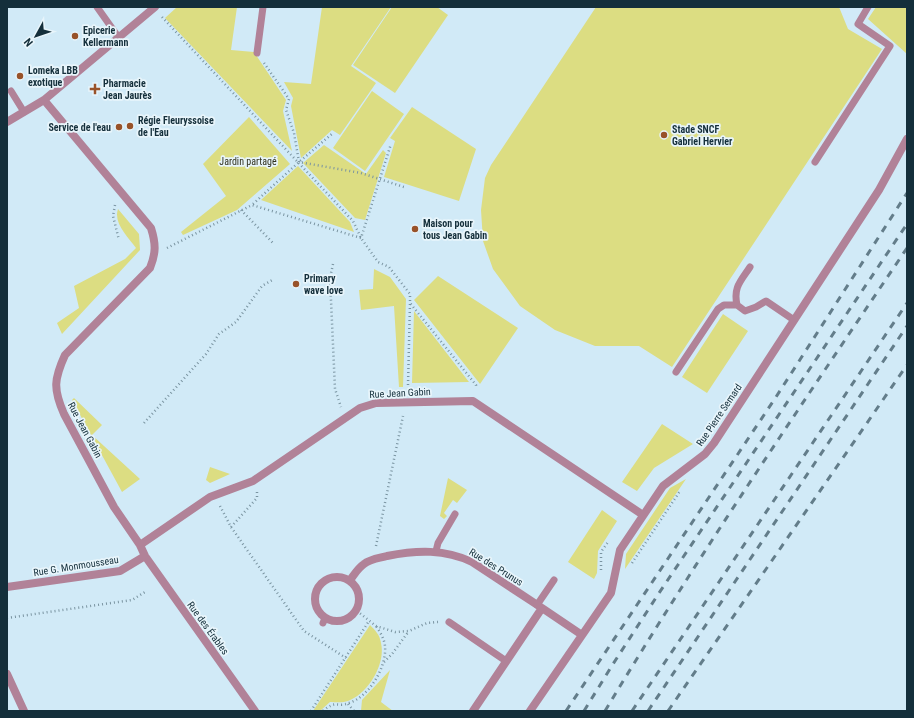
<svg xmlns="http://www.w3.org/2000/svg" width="914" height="718" viewBox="0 0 914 718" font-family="'Roboto Condensed',sans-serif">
	<rect width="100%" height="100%" fill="#d1eaf7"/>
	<!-- green -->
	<path fill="#dcdd82" d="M177 7H237L231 50 254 52 286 100 283 111 292 151 165 18Z
		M322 7H391L351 66 376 83 340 135 332 130 301 158 291 106 293 98 284 82 311 84Z
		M392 7H437L448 15 395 93 353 65Z
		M596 7H839L848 29 882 49 672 367 639 346H595L555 330 520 306 493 269 483 241 481 210 485 178 491 165Z
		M876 7H907V54L868 19Z
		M372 91 404 114 365 171 333 148Z
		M412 107 476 149 459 201 384 177 395 141 390 138Z
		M249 117 290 164 237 210 183 235 181 232 226 196 203 164Z
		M324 145 366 174 383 150 386 153 365 220 355 218 303 163Z
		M298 166 350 222 354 232 261 200Z
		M118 209 139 234 140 250 62 334 57 323 79 308 74 286 125 259 136 248C128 237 113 223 118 209Z
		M374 269 390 277 406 299 403 387H399L394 306 361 310 359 290 373 289Z
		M438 276 518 328 480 384 414 300Z
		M414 311 469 382 412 383Z
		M723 314 748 331 707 393 682 377Z
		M74 398 102 425 92 435 140 479 122 492 72 400Z
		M662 424 693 444 654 468 637 491 622 482Z
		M210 467 230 474 210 483 206 480Z
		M448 478 467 490 457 503 453 500 444 513 447 516 444 519 440 516Z
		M686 479 625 569 626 554 670 488Z
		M602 510 617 521 598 551 597 573 594 579 568 562Z
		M370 625C375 630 380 635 381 643 386 664 368 694 348 701 343 703 335 702 330 702L320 711H313Z
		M390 670 381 702 393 711H361L362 700Z"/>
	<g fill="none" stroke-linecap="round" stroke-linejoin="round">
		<!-- path -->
		<path stroke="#7a94a1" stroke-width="2.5" stroke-dasharray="1 3" stroke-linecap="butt" d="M162 17 353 221 361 238 378 262 389 267 410 294V303L476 385V388
			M264 63 289 99 286 110 294 133 299 162 361 173 404 187
			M253 204 299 162 333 133
			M115 205 113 216 119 240
			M241 210 273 243
			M167 248 252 205 361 238 391 144
			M333 264 330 278 335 389 341 407
			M408 385 410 303
			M144 423 206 354 219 334 236 322 262 286 274 279
			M220 506 231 527 304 631 346 658
			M231 527 257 498V492
			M376 546 403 416
			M632 563 680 491
			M601 570V552L608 542
			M357 611 376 626 395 632 409 631 427 623 438 622
			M7 618 132 600 145 592
			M384 662 392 654 409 631
			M348 704 354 711
			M311 711 369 621
			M323 711C337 699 337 708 349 703 369 697 387 667 385 646 384 638 380 632 376 626"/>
		<!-- lane -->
		<path stroke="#b18298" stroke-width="7" d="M97 7 119 38
			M257 53 263 7
			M11 91 24 112
			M815 162 890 46 858 24 868 7
			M750 267C741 281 733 287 737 305L745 311 756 307 766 301 794 320
			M676 372 718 309 724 305H737
			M436 551 438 543 455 514
			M537 605 554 580
			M449 622 506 661
			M323 623 325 618"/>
		<!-- street -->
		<path stroke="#b18298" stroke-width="8" d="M44 100 151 228C156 244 156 253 150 268L65 355C54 379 53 389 64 414L114 507 140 545 145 556 255 711
			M7 122 44 100 155 7
			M140 545 210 497 253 481 360 408 376 403 473 401 643 515
			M315 599a22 22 0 1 1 44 0a22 22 0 1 1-44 0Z
			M350 580C354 575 358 568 364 564 370 559 380 558 387 556 417 550 445 549 472 562L542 608 473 711
			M7 587 120 571 145 556
			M542 608 582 635
			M7 674 24 711
			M530 711 611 593 620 550 663 486 705 454 714 443 879 190 907 139"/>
		<!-- rail -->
		<path stroke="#637d8a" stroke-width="3" stroke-dasharray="7 7" stroke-linecap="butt" d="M566 711 776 397 907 193
			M584 711 613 664 659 593 907 224
			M605 711C700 553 804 401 907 248
			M632 711 907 303
			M648 711 907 326
			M668 711 907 365"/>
	</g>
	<!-- markers -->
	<g fill="#985229" stroke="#e8f5fb" stroke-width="1.5">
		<circle cx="75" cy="36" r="4"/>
		<circle cx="20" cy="76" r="4"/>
		<path d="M93 83h4v4h4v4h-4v4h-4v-4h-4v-4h4z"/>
		<circle cx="130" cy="126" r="4"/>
		<circle cx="119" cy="127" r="4"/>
		<circle cx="664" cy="135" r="4"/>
		<circle cx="415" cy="229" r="4"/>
		<circle cx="296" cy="284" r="4"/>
	</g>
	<g text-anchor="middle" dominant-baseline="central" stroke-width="3.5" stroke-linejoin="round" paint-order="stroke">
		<!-- poi labels -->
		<g font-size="10" font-weight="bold" fill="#142f3b" stroke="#e8f5fb" text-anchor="start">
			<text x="83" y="30">Epicerie<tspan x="83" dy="12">Kellermann</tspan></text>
			<text x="28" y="70">Lomeka LBB<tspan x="28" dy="12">exotique</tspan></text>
			<text x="103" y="83">Pharmacie<tspan x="103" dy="12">Jean Jaurès</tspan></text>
			<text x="138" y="120">Régie Fleuryssoise<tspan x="138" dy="12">de l'Eau</tspan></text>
			<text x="111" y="127" text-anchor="end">Service de l'eau</text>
			<text x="672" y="129">Stade SNCF<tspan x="672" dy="12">Gabriel Hervier</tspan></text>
			<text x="423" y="223">Maison pour<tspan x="423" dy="12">tous Jean Gabin</tspan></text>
			<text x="304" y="278">Primary<tspan x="304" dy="12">wave love</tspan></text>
		</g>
		<!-- park labels -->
		<g font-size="10" fill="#2e2e19" stroke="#e8f5fb">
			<text x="248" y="161">Jardin partagé</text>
		</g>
		<!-- street labels -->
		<g font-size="10" fill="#142f3b" stroke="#e8f5fb">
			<text transform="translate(400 393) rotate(-3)">Rue Jean Gabin</text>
			<text transform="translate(719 415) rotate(-56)">Rue Pierre Semard</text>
			<text transform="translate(85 430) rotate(62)">Rue Jean Gabin</text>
			<text transform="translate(76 566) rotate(-9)">Rue G. Monmousseau</text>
			<text transform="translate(496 567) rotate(32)">Rue des Prunus</text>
			<text transform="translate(208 628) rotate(54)">Rue des Érables</text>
		</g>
	</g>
	<!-- border -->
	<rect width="914" height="718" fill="none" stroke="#142f3b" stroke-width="16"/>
	<!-- north arrow -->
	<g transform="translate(36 36) rotate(230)" stroke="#e8f5fb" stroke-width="3" paint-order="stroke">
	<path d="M0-3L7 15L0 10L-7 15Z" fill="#142f3b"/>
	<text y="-6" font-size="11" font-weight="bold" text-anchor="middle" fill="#142f3b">N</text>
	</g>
</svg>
